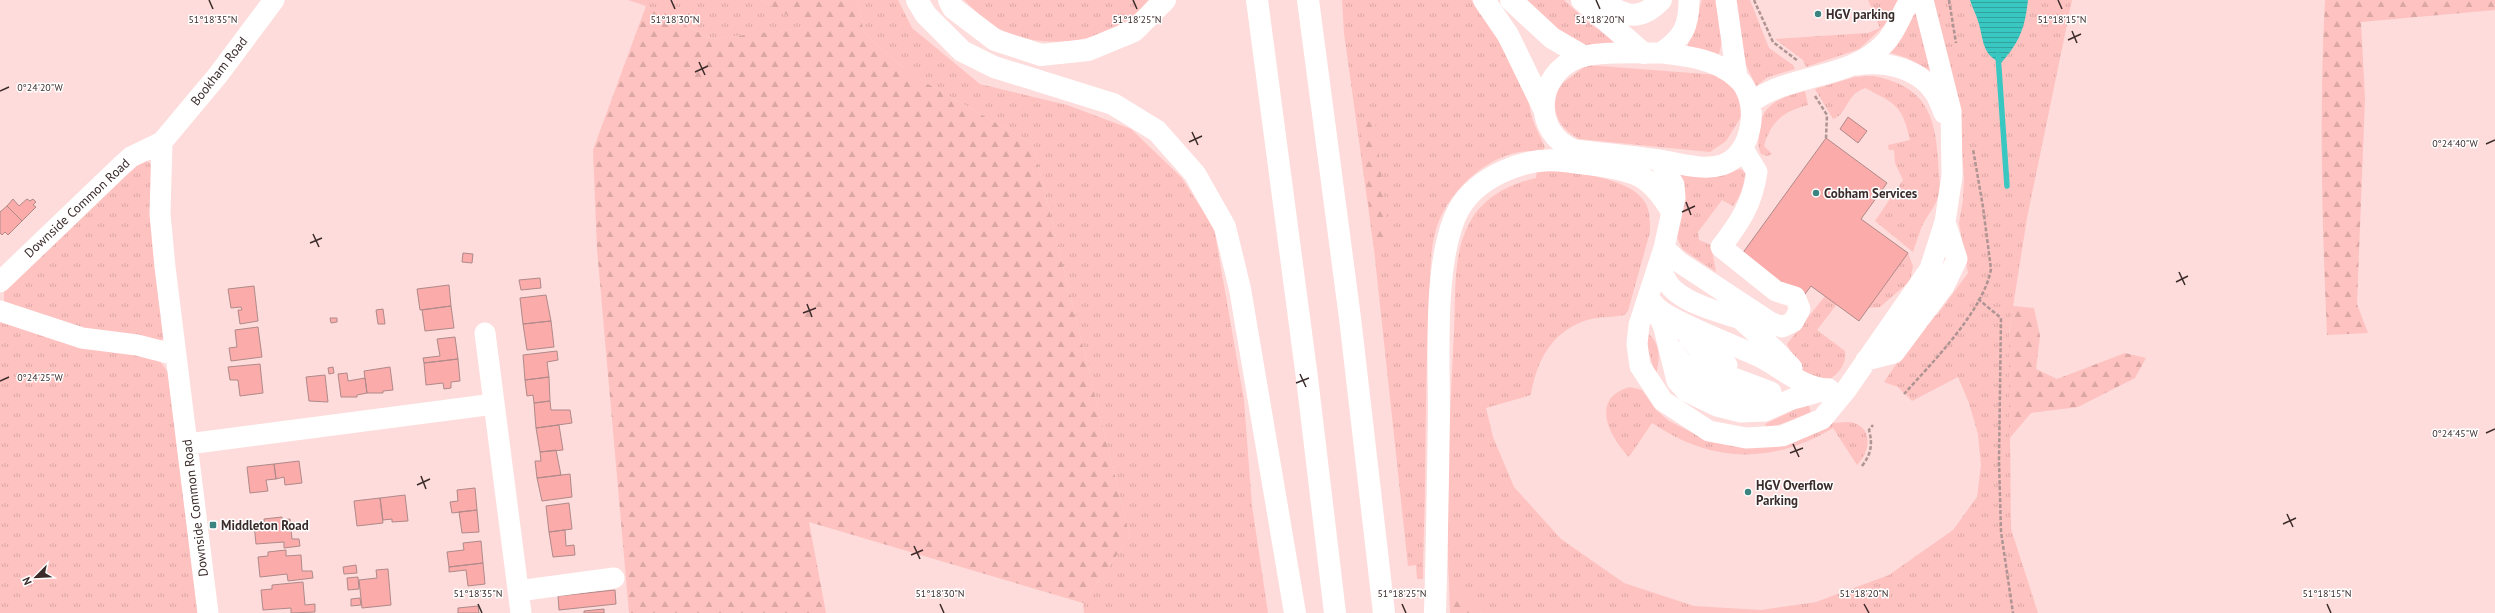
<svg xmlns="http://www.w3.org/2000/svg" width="2495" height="613" viewBox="0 0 2495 613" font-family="'PT Sans',sans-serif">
	<defs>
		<pattern id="grass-tufts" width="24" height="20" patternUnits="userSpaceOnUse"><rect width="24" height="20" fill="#fec2c0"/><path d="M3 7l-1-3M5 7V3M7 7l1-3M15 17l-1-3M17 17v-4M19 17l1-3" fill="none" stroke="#dba7a5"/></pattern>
		<pattern id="forest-firs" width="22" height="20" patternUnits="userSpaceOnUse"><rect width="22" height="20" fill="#fec2c0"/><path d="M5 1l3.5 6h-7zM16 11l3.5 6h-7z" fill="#dba7a5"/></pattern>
		<pattern id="water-rules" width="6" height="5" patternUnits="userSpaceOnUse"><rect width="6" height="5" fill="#39c7c1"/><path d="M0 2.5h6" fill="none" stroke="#31a29d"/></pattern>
	</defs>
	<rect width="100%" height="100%" fill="#fddcdb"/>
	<!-- grass -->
	<path fill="url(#grass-tufts)" d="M628 0H760L810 27 712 39 646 6Z
		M857 0H898L912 28 980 84 1067 105 1131 129 1181 177 1214 228 1244 400 1252 506 1268 613H1084L1083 603 1130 537 1033 144 909 73 864 33Z
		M964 0H1148C1118 40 1059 50 1013 35 993 28 978 14 964 0Z
		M1342 0H1471L1489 24 1530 97C1527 114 1538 131 1545 147L1542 152C1500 145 1458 181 1441 216 1428 243 1431 277 1429 306 1426 363 1426 421 1425 479 1425 512 1423 546 1423 579H1417L1416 565 1408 566 1374 249 1344 33Z
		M1518 0H1564L1589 23 1618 43 1585 45 1564 39Z
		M1702 0H1719L1722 41 1719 54 1688 52V44Z
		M1732 0H1750L1769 48 1793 65 1795 69 1768 77 1756 86 1737 46Z
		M1868 0H1898L1885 25 1859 49 1806 67 1803 60 1775 39 1868 33 1880 28Z
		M1933 0H2072L2027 218 2009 332 2011 529 2038 613H1482L1449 583C1445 499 1450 416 1454 332 1456 298 1452 255 1469 224 1482 198 1509 184 1536 178L1537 169C1566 171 1632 176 1646 204 1650 212 1650 223 1650 232L1628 311 1624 315C1611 318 1596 316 1584 321 1551 333 1536 362 1531 395L1486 408 1493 437 1514 487 1561 539 1624 583 1694 606 1761 610 1816 602 1889 575 1953 530 1977 497 1981 465 1978 434 1969 403 1958 377 1912 401 1898 387 1884 382 1929 316 1937 315 1968 273 1959 223 1963 200 1964 178 1959 113Z
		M1919 14 1931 71 1907 58 1888 52 1912 15Z
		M1587 65 1718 75 1735 91 1744 112 1726 141 1710 152 1579 139C1559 127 1555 118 1554 95L1564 82Z
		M1873 76C1924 86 1935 112 1938 160 1938 170 1941 184 1939 194 1936 206 1928 214 1922 226 1919 234 1916 243 1913 252L1875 221 1903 180 1895 163 1894 150H1889L1888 145 1910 140C1902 105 1896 104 1865 88 1845 95 1848 114 1833 119L1815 89 1855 77Z
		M1805 91 1808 105C1784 111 1771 121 1764 146L1772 154 1767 156 1761 154C1757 146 1759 141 1759 133 1759 105 1781 97 1805 91Z
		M146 160 153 166 165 337 159 342 104 336 4 304V290L133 164Z
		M1741 169 1745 173C1744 185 1741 196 1733 206L1722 200 1698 232 1699 240 1711 245 1716 272 1682 249 1677 237V173L1707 177Z
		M1908 253 1913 266 1910 281 1880 307 1868 308Z
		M1825 296 1837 304 1817 330 1845 351C1848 369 1827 389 1809 378 1797 371 1793 356 1787 344Z
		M0 318 159 360 172 378 201 613H0Z
		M1649 334C1662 347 1659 359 1656 376L1647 346Z
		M1630 387 1642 390 1656 410 1669 421 1707 440 1831 420 1834 423C1840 423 1848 421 1854 423 1874 429 1869 454 1857 465L1833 428C1772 465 1711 463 1652 423L1629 457C1608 435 1590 398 1630 387Z
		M1809 406 1811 412C1796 419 1783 424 1767 427L1765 424 1796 409Z"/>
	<!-- forest -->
	<path fill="url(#forest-firs)" d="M760 0H857L864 33 909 73 1033 144 1130 537 1083 603 809 522 826 613H629L597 249 593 150 646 6 712 39 809 27Z
		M2325 0H2495V10L2361 22 2365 99 2357 304 2368 333 2327 335C2322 223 2319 112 2325 0Z
		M1369 121H1375L1389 241 1383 248 1374 249 1360 136Z
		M2013 306 2034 308 2040 336 2036 369 2057 379 2125 353 2146 358 2135 378 2078 407 2031 413 2009 439V334Z
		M1449 583 1481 611V613H1450Z"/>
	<!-- water -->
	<path fill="url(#water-rules)" d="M1970 0H2028C2025 27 2020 42 2001 63 1981 54 1984 39 1978 21 1976 14 1972 7 1970 0Z"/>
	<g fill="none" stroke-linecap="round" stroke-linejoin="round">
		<!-- stream -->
		<path stroke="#39c7c1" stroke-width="5.5" d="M1998 55 2007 186"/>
	</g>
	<!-- building -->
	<path fill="#faabaa" stroke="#af8a89" d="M1848 117 1867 131 1858 143 1840 129Z
		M1826 138 1887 183 1861 219 1908 253 1859 321 1811 286 1802 298 1742 254Z
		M13 199 19 206 27 199 30 201 33 199 36 202 33 205 36 207 22 221 7 206Z
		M7 206 22 221 8 235 5 232 2 235 0 233V212Z
		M463 253 473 254 472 263 462 262Z
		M540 278 541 288 521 290 519 280Z
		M449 285 451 306 420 310 417 289Z
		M254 286 258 321 240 324 238 310H242L241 307 231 308 228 289Z
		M546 295 551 321 523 324 520 298Z
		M451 306 454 328 425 331 422 310Z
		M383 309 385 324H378L376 310Z
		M330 318H337V322L331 323Z
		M551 321 554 347 527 350 523 324Z
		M258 327 262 357 231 361 229 348 237 347 235 330Z
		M455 337 458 359 424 363 423 358 440 356 437 339Z
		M557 351 558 360 547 362 549 377 525 380 523 355Z
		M458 359 460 381 451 382V388L444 389 443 383 426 385 424 363Z
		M260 364 263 393 240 396 238 380H230L228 367Z
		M333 367 334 373 329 374 328 368Z
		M390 367 393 390 383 391V393H367L364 371Z
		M347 373 348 381 365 378 367 393 357 395V397H341L338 374Z
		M325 375 328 402 309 401 306 377Z
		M549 377 550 401 534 403 533 395 527 396 525 380Z
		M550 401 551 410H570L572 423 536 428 534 403Z
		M559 425 563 450 540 452 536 428Z
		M556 450 561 475 537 478 535 461H541L540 452Z
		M299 461 302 483 285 485 284 477 276 479 274 464Z
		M274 464 276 479 266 480 268 491 250 493 247 467Z
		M570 474 572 497 542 501 537 478Z
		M475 488 477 510 452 513 450 502 458 501 457 490Z
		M405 495 408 521 392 522V519L383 520 380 498Z
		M380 498 383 523 357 526 354 501Z
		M569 503 572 529 549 532 546 506Z
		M477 510 479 532 462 533 459 512Z
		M282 517V520L290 519 292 539H299L300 546 284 548V542L256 544 254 524 264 523V519Z
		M565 530 566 546 574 545 575 555 553 557 549 532Z
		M481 541 483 563 449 567 447 552 464 550 463 543Z
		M286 550V556L301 555 302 571H312L313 578 288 581 287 574 260 577 258 557 268 556V552Z
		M483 563 485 584 468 586 466 570 449 572V567Z
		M356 565 357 573 344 574 343 567Z
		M388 569 391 605 362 608 359 580 377 578 376 570Z
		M358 577 359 589 348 590 347 578Z
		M303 582 305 605 315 604V612L291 613V608L263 610 261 590 272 589V585Z
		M615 590 616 604 559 610 558 596Z
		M360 598 361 605 351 606V599Z
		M478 606 479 613H458V608Z
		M604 609V613H584V611Z"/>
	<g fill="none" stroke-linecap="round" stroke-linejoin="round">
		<!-- path -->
		<path stroke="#ae9493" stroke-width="2.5" stroke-dasharray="4 2" stroke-linecap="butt" d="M1754 0 1773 42 1798 61
			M1949 0 1956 43
			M1815 96 1827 115 1826 138
			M1978 299 2001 318 1999 461 2001 532 2013 613
			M1904 394C1932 363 1984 310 1991 269L1983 207 1973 149
			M1862 466C1871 454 1873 445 1869 430L1873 425"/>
		<!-- minor -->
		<path stroke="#fff" stroke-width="21" d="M1726 0 1737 77
			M1661 53C1687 56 1716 59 1737 78 1761 98 1754 155 1722 165 1702 171 1679 163 1659 160 1631 156 1603 153 1575 150 1531 133 1536 74 1578 58 1595 51 1641 53 1661 53Z
			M1661 53C1683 38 1689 27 1689 0
			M1856 65C1884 61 1918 67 1935 93 1939 99 1941 106 1944 113
			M1751 102C1758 98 1765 93 1773 90 1810 74 1856 74 1885 43 1897 30 1901 14 1910 0
			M162 142 160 214 165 267 208 613
			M1659 160 1674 185 1675 198 1664 248 1639 325 1637 344 1640 366 1663 401 1709 431 1746 438 1782 436 1822 419 1846 390 1930 269 1945 222 1952 176 1951 111 1923 0
			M1664 248 1679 262 1770 322 1782 327 1793 322 1800 309 1795 297 1776 291 1721 247C1740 222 1752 205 1757 172L1743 149
			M1659 265C1663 274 1667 285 1675 291 1691 305 1722 313 1741 319
			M0 282 121 166 131 157 162 142 218 75 274 0
			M1653 303C1662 319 1739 347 1760 357 1783 369 1801 387 1828 389
			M1655 306 1664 328 1677 381 1686 391 1717 406 1741 412 1765 411 1792 399 1829 389
			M1729 309 1774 349 1792 368
			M0 311 82 338 137 345 176 355
			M1685 331 1702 354 1727 365
			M485 333 521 613
			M1673 350C1690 379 1728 400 1762 400
			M1866 360 1894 353 1944 286 1957 259 1945 222
			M1707 368 1771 392
			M188 444 494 404
			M518 591 614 578"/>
		<!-- highway -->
		<path stroke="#fff" stroke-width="22" d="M917 0 926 15 962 51 994 67 1113 104 1157 131 1195 174 1225 227 1240 289 1295 613
			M949 0 953 8 995 40 1041 55 1088 50 1134 31 1165 0
			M1257 0 1307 378 1335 613
			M1308 0 1350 318 1384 613
			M1484 0 1508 35 1543 107
			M1511 0 1552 38 1583 56
			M1582 0 1643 53
			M1599 0C1623 15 1638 24 1661 0
			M1435 613C1437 546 1438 480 1439 413 1439 358 1433 256 1459 209 1478 176 1527 156 1564 161 1586 164 1629 167 1646 180 1657 188 1664 199 1671 210"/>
	</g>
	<!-- ticks -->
	<path fill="none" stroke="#3b2c2b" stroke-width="1.5" d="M209 0 213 9M671 0 675 9M1133 0 1137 9M1596 0 1600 9M2058 0 2062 9M2072 31 2077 43M2068 40 2081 34M699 62 705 75M695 72 708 66M0 91 9 87M1192 132 1198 145M1189 142 1202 136M2486 144 2495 140M1686 202 1691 215M1682 212 1695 206M313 234 319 247M310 243 322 238M2179 272 2185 285M2176 282 2188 276M807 304 812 317M803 313 816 308M1300 374 1306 387M0 381 9 377M1296 383 1309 378M2486 433 2495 429M1793 444 1799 457M1790 453 1803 448M421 476 426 489M417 485 430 479M2287 514 2293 527M2283 524 2296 518M914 546 920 559M911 555 923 550M478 604 482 613M940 604 944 613M1402 604 1406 613M1864 604 1869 613M2327 604 2331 613"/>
	<!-- markers -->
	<g fill="#3c8480" stroke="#fff" stroke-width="1.5">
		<circle cx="1818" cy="14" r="4"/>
		<circle cx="1816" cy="193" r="4"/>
		<circle cx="1748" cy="492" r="4"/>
		<rect x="209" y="521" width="8" height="8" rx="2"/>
	</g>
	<g text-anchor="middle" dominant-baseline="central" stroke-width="3" stroke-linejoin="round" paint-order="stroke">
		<!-- poi labels -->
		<g font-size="13" font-weight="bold" fill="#3b2c2b" stroke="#fff" text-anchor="start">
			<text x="1826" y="14">HGV parking</text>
			<text x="1824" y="193">Cobham Services</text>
			<text x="1756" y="485">HGV Overflow<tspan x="1756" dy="15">Parking</tspan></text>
			<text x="221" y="525">Middleton Road</text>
		</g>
		<!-- street labels -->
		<g font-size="13" fill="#3b2c2b" stroke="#fff">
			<text transform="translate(219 71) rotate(-52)">Bookham Road</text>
			<text transform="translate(77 208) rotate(-43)">Downside Common Road</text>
			<text transform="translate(195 508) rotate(-97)">Downside Common Road</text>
		</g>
	</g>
	<g font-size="10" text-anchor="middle" fill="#3b2c2b" stroke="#fff" stroke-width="3" stroke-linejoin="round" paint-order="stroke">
		<text x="213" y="23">51°18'35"N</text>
		<text x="675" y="23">51°18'30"N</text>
		<text x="1137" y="23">51°18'25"N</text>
		<text x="1600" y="23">51°18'20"N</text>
		<text x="2062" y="23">51°18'15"N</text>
		<text x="40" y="91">0°24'20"W</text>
		<text x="2455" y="147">0°24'40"W</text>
		<text x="40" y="381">0°24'25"W</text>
		<text x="2455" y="437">0°24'45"W</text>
		<text x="478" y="597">51°18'35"N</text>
		<text x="940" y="597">51°18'30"N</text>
		<text x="1402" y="597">51°18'25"N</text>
		<text x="1864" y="597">51°18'20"N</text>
		<text x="2327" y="597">51°18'15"N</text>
	</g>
	<!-- north arrow -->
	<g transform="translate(36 577) rotate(246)" stroke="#ffffff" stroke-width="3" paint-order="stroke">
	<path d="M0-3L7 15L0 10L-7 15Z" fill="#3b2c2b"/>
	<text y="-6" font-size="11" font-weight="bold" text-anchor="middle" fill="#3b2c2b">N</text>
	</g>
</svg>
